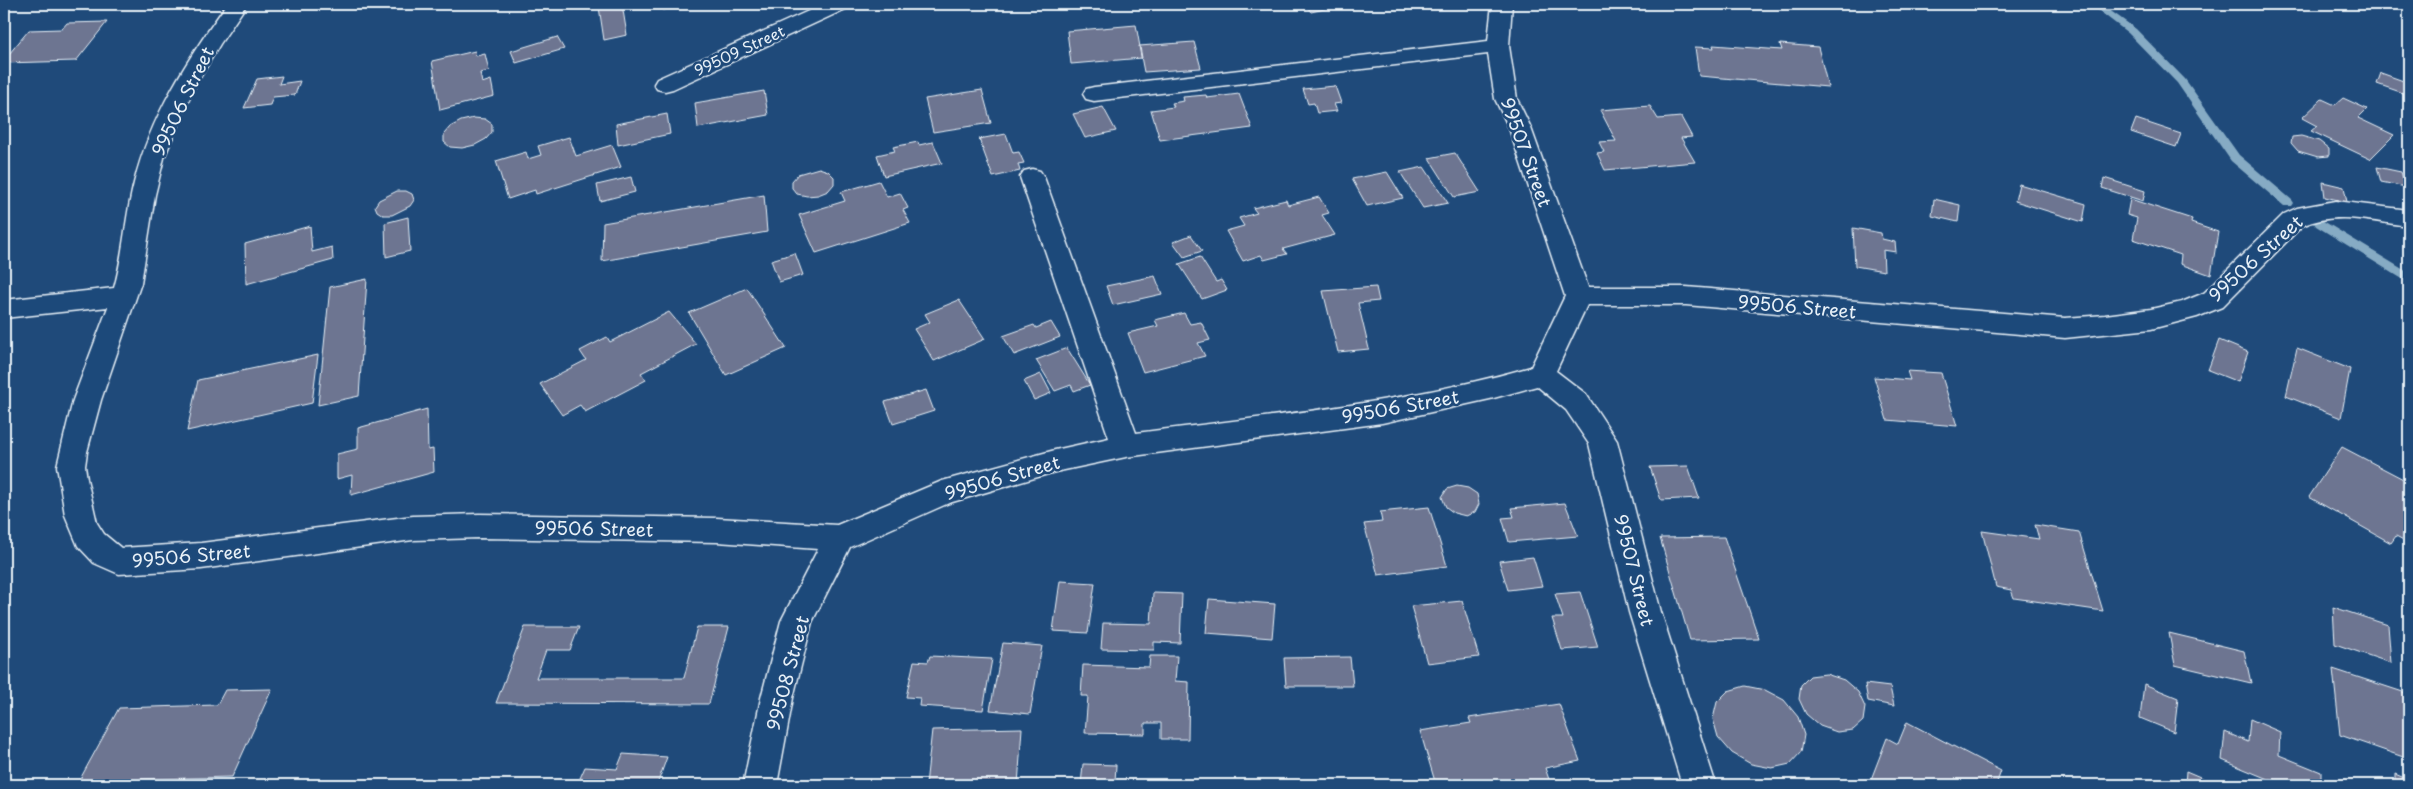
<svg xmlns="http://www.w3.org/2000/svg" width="2413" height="789" viewBox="0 0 2413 789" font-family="'Playpen Sans',sans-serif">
	<rect width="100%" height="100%" fill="#1f4a7a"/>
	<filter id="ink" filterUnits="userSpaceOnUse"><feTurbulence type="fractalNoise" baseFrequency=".02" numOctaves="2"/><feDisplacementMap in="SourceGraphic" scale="10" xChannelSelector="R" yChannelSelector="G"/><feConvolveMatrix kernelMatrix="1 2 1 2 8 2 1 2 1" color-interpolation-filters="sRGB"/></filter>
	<g filter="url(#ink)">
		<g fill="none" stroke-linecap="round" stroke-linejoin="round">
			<!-- stream -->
			<path fill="#86abc4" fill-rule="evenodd" d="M2090 4H2101L2136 29 2185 79 2239 155 2292 200 2294 203 2292 206H2284L2231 161 2177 83 2128 33Z
				M2320 219 2409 273V283L2316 226 2314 223Z"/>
		</g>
		<!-- building -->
		<path fill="#6d7491" stroke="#e8f1f8" d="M615 4H622L627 35 604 40 599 7Z
			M663 4H710L663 10Z
			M1305 4H1347L1311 12Z
			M107 22 76 61 4 63V60L29 30 62 29 67 23Z
			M1136 25 1142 58 1071 64 1067 31Z
			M557 37 564 49 516 63 511 51Z
			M1194 42 1201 68 1144 72 1139 46Z
			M1780 44 1818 47 1828 87 1699 76 1695 47 1714 48 1713 45 1782 50Z
			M475 51 476 56 485 54 489 71 480 73 482 83 491 80 494 96 440 110 432 61Z
			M2381 73 2409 83V95L2377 84Z
			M282 76 279 84 300 81 295 95 273 97 270 105 244 108 257 79Z
			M1335 86 1341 103 1334 104 1337 111 1317 113 1314 103 1308 104 1303 89Z
			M982 90 991 123 933 132 925 99Z
			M764 91 768 115 698 128 695 103Z
			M1239 94 1252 128 1160 140 1151 110 1174 107 1172 103 1184 101 1183 97 1206 95 1207 98Z
			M2343 98 2367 109 2358 118 2394 135 2370 159 2311 131 2317 126 2302 118 2322 99 2335 105Z
			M1650 106 1658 119 1681 117 1692 137 1681 138 1695 162 1605 170 1597 153 1604 152 1599 142 1616 141 1600 110Z
			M1103 107 1116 131 1085 138 1073 114Z
			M667 114 670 134 618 145 616 124Z
			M474 118 485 119 492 124V132L486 139 475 145 462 148 450 147 444 142V134L450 127 461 121Z
			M2136 119 2181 134 2176 147 2131 132Z
			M1006 134 1013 153 1019 152 1024 163 1018 164 1020 171 993 177 979 139Z
			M2301 136 2319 141 2329 149V156L2318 157 2298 151 2291 143 2292 137Z
			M569 137 576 156 612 145 621 167 536 194 535 190 508 199 496 161 526 152 528 159 541 155 538 146Z
			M918 142 919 145 933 142 942 163 884 176 877 155 895 151 893 147Z
			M1455 153 1480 192 1454 197 1429 158Z
			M1424 167 1448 203 1423 208 1400 172Z
			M2377 167 2401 172 2406 187 2381 182Z
			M819 168 828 171 834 177V184L828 191 818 195 807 196 797 194 792 188V181L798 174Z
			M1387 172 1403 198 1367 206 1352 179Z
			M631 177 635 192 600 201 597 185Z
			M2104 178 2145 191 2143 201 2102 188Z
			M879 181 887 197 900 193 908 208 903 210 910 223 816 253 799 215 845 201 841 192Z
			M2323 182 2344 187 2347 202 2325 197Z
			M2019 184 2086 204 2083 222 2015 201Z
			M397 191H406L412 194 414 200 410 206 392 215H383L377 211 375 206 379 200Z
			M764 195 767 232 602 261 603 223Z
			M1319 197 1329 213 1322 215 1335 235 1283 249 1287 254 1264 260 1261 255 1243 261 1226 231 1244 226 1239 218 1257 213 1253 208 1286 200 1288 205Z
			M1934 199 1960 205 1958 222 1932 216Z
			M2130 199 2192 219 2191 223 2218 232 2211 275 2180 264 2181 255 2133 239 2137 218 2127 215Z
			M408 217 410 251 386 257 385 223Z
			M310 226 312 252 332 247 333 260 246 284 245 244Z
			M1853 228 1881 233 1882 239 1895 242 1896 252 1883 250 1884 271 1855 266Z
			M1191 235 1202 251 1184 257 1173 242Z
			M795 253 803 275 779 282 771 260Z
			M1200 257 1216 282 1221 280 1227 290 1202 299 1179 264Z
			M1155 276 1162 294 1113 305 1106 286Z
			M367 279 359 396 318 405 330 287Z
			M1376 287 1379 301 1358 303 1369 349 1338 352 1323 291Z
			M747 288 786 348 726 375 689 313Z
			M959 300 985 339 934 361 914 329 930 322 925 314Z
			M669 312 696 344 641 373 646 380 585 412 580 405 562 415 540 384 586 360 580 351 607 337 610 342Z
			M1184 313 1190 324 1201 322 1210 340 1198 343 1205 356 1143 372 1128 333 1158 326 1155 320Z
			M1051 322 1060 337 1014 355 1003 336 1034 325 1036 328Z
			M2219 340 2248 352 2238 382 2208 370Z
			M1067 348 1090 385 1074 391 1071 385 1055 391 1036 360Z
			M2297 348 2350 369 2341 418 2286 396Z
			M318 355 312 403 187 431 198 380Z
			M1907 371 1941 373 1957 426 1887 420 1874 377 1910 380Z
			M1041 374 1051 393 1034 400 1024 381Z
			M926 390 934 411 893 424 885 402Z
			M427 409 428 450 433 449 434 472 351 495 352 475 337 479V454L358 449V428Z
			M2342 447 2409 482V543L2396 536 2391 543 2309 497Z
			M1688 466 1699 498 1661 500 1650 467Z
			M1457 486 1468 488 1477 494 1479 504 1475 512 1466 516 1454 513 1446 507 1442 497 1447 489Z
			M1565 503 1578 536 1509 542 1502 518 1514 517 1511 508Z
			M1429 507 1447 566 1378 575 1364 524 1382 522 1380 512Z
			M2035 525 2079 532 2103 611 2014 598 2011 590 1996 587 1982 531 2039 539Z
			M1724 537 1759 639 1690 640 1660 538Z
			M1533 557 1542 586 1508 590 1499 561Z
			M1060 581 1095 583 1088 633 1053 631Z
			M1580 592 1598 647 1562 650 1552 618H1563L1555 594Z
			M1153 593 1182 594 1180 643 1154 642V650L1101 649 1103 623 1151 624Z
			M1209 599 1275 604 1272 638 1206 633Z
			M1462 601 1479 657 1427 663 1411 606Z
			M2333 607 2388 625 2391 663 2335 644Z
			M525 627H579L570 650H546L536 678H684L697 627H729L709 704 496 703Z
			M2169 633 2244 651 2251 683 2175 665Z
			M1003 643 1042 646 1030 714 990 710Z
			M930 656 992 659 983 710 919 706 920 698 906 697 914 661 928 662Z
			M1150 656H1177L1175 681 1189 682 1188 739H1161V723H1145V734L1085 733 1088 696H1081L1083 665 1149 667Z
			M1350 657 1353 686H1286L1284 658Z
			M2333 669 2409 694V759L2340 735Z
			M1826 674 1844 680 1858 692 1865 707 1863 721 1853 730 1837 732 1820 726 1806 714 1799 699 1801 685 1810 676Z
			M1865 684 1890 687 1894 706 1868 701Z
			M2144 684 2178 698 2174 732 2140 718Z
			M1745 686 1765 690 1784 700 1798 717 1804 735 1801 752 1790 764 1772 768 1751 764 1732 753 1718 737 1713 719 1717 702 1728 691Z
			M272 689 232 777 79 781 119 708 217 705 225 690Z
			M1559 704 1580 761 1545 768 1551 785H1436L1420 731 1471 723 1469 718Z
			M2250 719 2280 732 2279 755 2321 772V785H2275V782L2222 760 2225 732 2248 742Z
			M1907 722 2001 771 1996 785H1876L1870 782 1887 738 1898 744Z
			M1022 728 1018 785H926L932 730Z
			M623 754 667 757 657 785H577L585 767 617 769Z
			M1083 764 1116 765 1115 782 1138 783V785H1081Z
			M2186 771 2219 785H2185Z
			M2395 774 2409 780V785H2395Z"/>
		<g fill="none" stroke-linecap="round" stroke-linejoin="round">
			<defs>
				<path id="minor" d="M227 4H247L220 44 194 88 164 158 155 195 141 283 101 400 87 452 85 466 87 479 97 523 104 534 121 548 201 543 413 516 479 514 717 518 837 525 942 481 1055 450 1109 438 1020 177 1024 171 1032 169 1040 171 1044 177 1136 433C1268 416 1402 404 1531 367L1565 296 1509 128 1495 99 1488 54 1094 101 1086 99 1083 94 1086 89 1094 87 1488 41 1492 4H1512L1509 46 1517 99 1531 128 1588 287H1686L2065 318 2105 315 2151 309 2182 302 2204 293 2284 214 2297 208 2335 201 2409 210V226C2374 222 2336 210 2302 226L2222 307 2197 317 2151 329 2065 338 1686 305H1587L1556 371 1586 394 1617 441 1661 612 1716 785H1682L1629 612 1589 444 1566 410 1537 386 1490 399 1382 423 1126 457 1055 472 949 503 850 547 812 622 793 698 777 785H743L761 698 781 621 818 549 717 542 479 538 413 540 201 569 119 574 94 563 78 546 65 515 57 466 73 400 108 307 4 318V300L114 288C124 253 125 217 134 183 150 117 188 58 227 4Z
					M824 4H851L848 8 673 89 665 91 657 89 654 84 657 79Z"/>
			</defs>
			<!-- minor casing -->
			<use href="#minor" stroke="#e8f1f8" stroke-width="3"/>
			<!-- minor -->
			<use href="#minor" fill="#1f4a7a" fill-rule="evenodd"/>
		</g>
	</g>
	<g text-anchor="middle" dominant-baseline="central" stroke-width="5" stroke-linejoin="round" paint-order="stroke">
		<!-- far-street labels -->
		<g font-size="15" fill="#e8f1f8" stroke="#1f4a7a">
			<text transform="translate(739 50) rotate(-25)">99509 Street</text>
		</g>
		<!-- street labels -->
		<g font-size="18" fill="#e8f1f8" stroke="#1f4a7a">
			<text transform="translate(182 101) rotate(-64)">99506 Street</text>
			<text transform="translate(1527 152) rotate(70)">99507 Street</text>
			<text transform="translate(2255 258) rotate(-42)">99506 Street</text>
			<text transform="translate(1797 306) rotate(5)">99506 Street</text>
			<text transform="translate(1400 406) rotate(-10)">99506 Street</text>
			<text transform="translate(1002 477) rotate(-16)">99506 Street</text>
			<text transform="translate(594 528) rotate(1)">99506 Street</text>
			<text transform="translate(191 555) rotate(-5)">99506 Street</text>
			<text transform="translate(1635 570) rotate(76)">99507 Street</text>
			<text transform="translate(787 673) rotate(-75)">99508 Street</text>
		</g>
	</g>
	<!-- margin -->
	<rect width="2413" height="789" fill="none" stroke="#1f4a7a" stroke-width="20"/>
	<rect x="10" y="10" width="2393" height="769" fill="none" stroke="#e8f1f8" stroke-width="2" filter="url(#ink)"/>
</svg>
